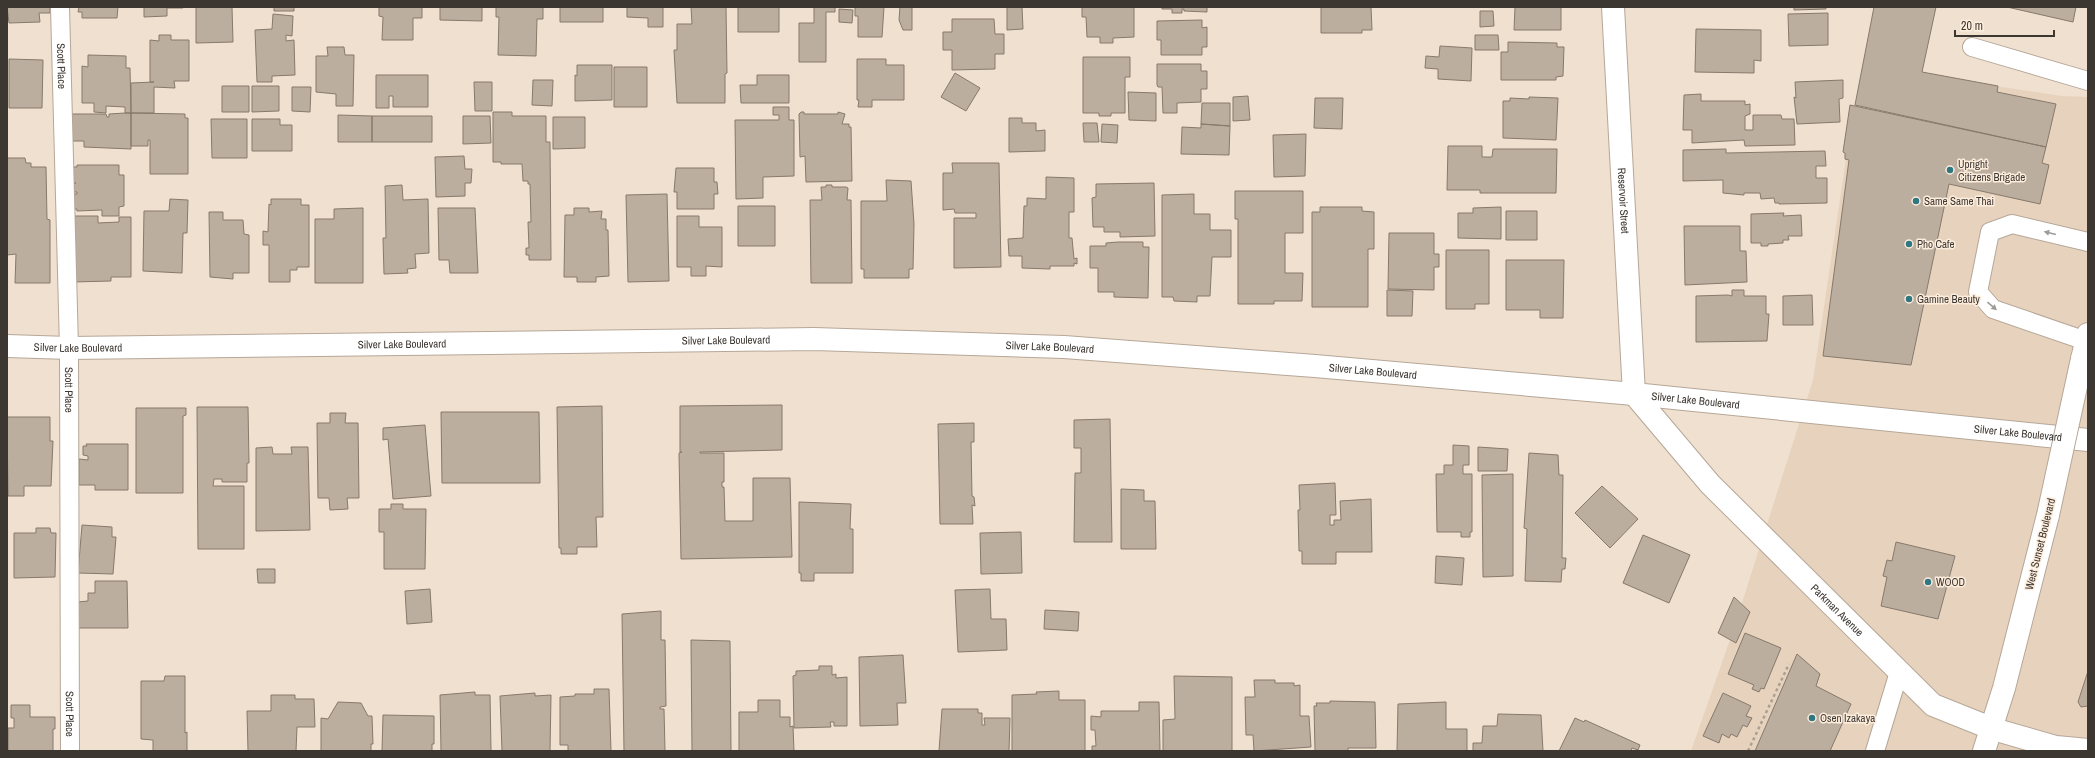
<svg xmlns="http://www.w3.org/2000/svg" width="2095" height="758" viewBox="0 0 2095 758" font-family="'Archivo Narrow',sans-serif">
	<rect width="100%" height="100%" fill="#efe0d0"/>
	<!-- built -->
	<path fill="#e7d3bd" d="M1995 86 2062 96 2088 97V751H1691L1733 631 1813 380 1852 119Z"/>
	<!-- building -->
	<path fill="#bcae9f" stroke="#87796b" d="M7 7H50V13H39L40 22 9 23Z
		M79 7H118L117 18H82V12H78Z
		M144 7H183V8H167V16L144 17Z
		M196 7H232L233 42 196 43Z
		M274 7H294V11H274Z
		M379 7H422V18H413V40H382L383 17 379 16Z
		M440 7H482V21L440 20Z
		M496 7H543V19H537L536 56 498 55 499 17H496Z
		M560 7H603V22H560Z
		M627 7H663V27H648V18L627 17Z
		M691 7H726L727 73 725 74V103H677L674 50H677V24H692Z
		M738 7H779V32H738Z
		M814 7H835V12H826V62H799V23H814Z
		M855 7H884L882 37H858V16H855Z
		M900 7H912V30H903L899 20Z
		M1007 7H1022L1023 29 1007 30Z
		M1082 7H1134V37L1113 38V43H1100V37H1087L1086 17H1082Z
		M1162 7H1207V12L1184 11V9H1182V13H1172V9H1162Z
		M1321 7H1371L1372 30H1362V33H1321Z
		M1515 7H1561V30H1514Z
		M1794 7H1826V9L1794 10Z
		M1874 7H1936L1922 72 1998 86 1997 92 2056 104 2046 147 1855 105Z
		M2007 7H2076L2073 22Z
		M839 9 853 10 852 23 839 22Z
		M1480 11H1493L1494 26 1480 27Z
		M1828 13V45L1789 46 1788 14Z
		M273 14 293 16 292 36 286 35V41L294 40 295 75 272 76V82H257L255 30 272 29Z
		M952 19H994L995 34H1004V54H995V69L952 70V50H943V32H952Z
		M1202 20V28L1207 27V47H1202V55H1161V40H1157V21Z
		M1696 29 1761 30V61L1754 60V73L1695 72Z
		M159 35H171V40H189V81H174L175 88 154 87V113H131V83L154 82H150V40L159 41Z
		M1475 35H1498L1499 50H1475Z
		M1508 42 1557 43V47H1564L1563 76 1556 77V80H1501V52H1508Z
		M1440 46 1472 48 1471 81 1438 79V69L1425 68 1426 56 1439 57Z
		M327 47H344L345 55H354L353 106H336V94L316 92V56H328Z
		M88 55 126 56V68H130L131 113H125V107L106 106V113L94 112V103H82V66L88 67Z
		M1083 57H1130V77H1125V113H1111V116H1099V113H1083Z
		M9 59 43 60 42 108H9Z
		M857 59H886V65H904V100H872V107H858L859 100H857Z
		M1157 64H1201V71H1207V89H1201V102L1177 103V113H1163L1162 87H1158L1157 85Z
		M577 65H612V100L575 101V75L577 76Z
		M614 67H647V107H614Z
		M955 73 980 88 966 111 941 97Z
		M376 75H428V107H393V96H389V108H376Z
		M757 75H789V103H741L740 85H757Z
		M533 80H553L552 106 532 105Z
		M1843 80V98L1839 99 1840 122 1797 124 1794 97 1796 98 1795 82Z
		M474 82H492V111H475Z
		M222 86H249V112H222Z
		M252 86H279V111L252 112Z
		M292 87H311L310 112 292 111Z
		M1128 92 1156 93V121L1129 120Z
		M1701 94V101H1745V105L1750 104V114L1745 116V130H1753V115H1781L1782 119H1794L1795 145 1745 146 1744 140 1692 143V130H1683L1684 95Z
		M1248 96 1250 120 1233 121V97Z
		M1529 97 1558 98 1556 140 1503 138V101H1510V98L1529 99Z
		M1315 98H1343L1342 129 1314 128Z
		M1202 103H1230V126L1201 124Z
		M1850 105 2046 147 2042 163 2049 165 2040 204 1949 184 1911 365 1823 356 1849 160 1845 159V153L1843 152Z
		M773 107H789V120H794V176L763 177V198L736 199 735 120H779V115H773Z
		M493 112H512V116H546V142H550L551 260H529V255H526V248H529L528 222H531L530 184H528V181H523L522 164H501V162H493Z
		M801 112H804V114H838V112L845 114 842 124H849V127H851L852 181 806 182 805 156 800 157 799 114Z
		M125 113H131V149L84 147V141H71L72 114H106L107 117H109V114Z
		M131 113 185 114V118H188V174H150V140H148V146H131Z
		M338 115 372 116V142H338Z
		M372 116H432V142H372Z
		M463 116H490L491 143 463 144Z
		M553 117H585V148L553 149Z
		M1009 118H1022V123H1036V131L1045 130V151L1009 152Z
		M211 119H247V158H212Z
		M252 119H280V125H292V151H252Z
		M1083 123H1097L1099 142H1084Z
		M1102 124 1118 125 1117 143 1101 142Z
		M1201 124 1230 126 1229 155 1181 154 1182 127 1201 128Z
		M1306 134 1305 176 1274 177 1273 135Z
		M1448 146H1482V157H1492L1493 149H1557L1556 193H1480V190H1447Z
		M1726 149V153L1825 151 1826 166H1816V178H1827V203L1779 204V203H1775L1774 198 1761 199 1760 193H1744V195L1723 193V180L1683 181V150Z
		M464 156 465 169H472L471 183H465V196L436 197 435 157Z
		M7 158H25L26 163H31V167H46L47 219 50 220V283H15L16 254 7 255Z
		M952 163H999L1001 267 954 268V218H976V213H955L954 209 943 210V173H953Z
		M77 165H119V175H124V206L119 207V216H102V210L77 211V209H71V194H77V192H72L71 184 76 183H71V167H77Z
		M676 168H714V182H717L718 194H714V209H677V192H674Z
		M1046 177 1074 178V212H1069V238H1072L1074 259 1077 258V264L1074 263V266H1050V269L1022 268V256H1009L1008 239 1023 238 1024 206H1027V198L1046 199Z
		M886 180 911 181 914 224 913 269H909V278H864V269H861V201H887Z
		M1154 183 1155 236 1120 237V232H1104V227H1093L1092 198 1096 197V184Z
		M402 185 403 200 428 199 429 253 415 254 416 268 407 269 408 273 384 274 383 238H386L385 186Z
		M826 185H832V187H846L848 188 847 200H851L852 283H811L810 200H822L821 187H826Z
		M1235 191H1303V233H1285V273H1303L1302 301H1274V304H1238V219H1235Z
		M667 194 669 281 628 282 626 195Z
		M1194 194V214H1210V230H1231V257H1212L1210 296H1197V302L1174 301 1173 297H1162V195Z
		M170 199 188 200 187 233H183L182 273 143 271 144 211H169Z
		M271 199H301V205H309V267H297V270H290V282H269V245H263V231L268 232 269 204 271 205Z
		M738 206H775V246H738Z
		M1320 207H1362V211L1374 212V249H1368V307H1312V212H1320Z
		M1501 207V239L1458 238V213H1473V208Z
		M363 208V283H315V219H334V209Z
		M438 208H475L478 273H450L449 260H439Z
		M574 208H589V212L602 211 601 219H606V230H608L609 276 596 277V282H577V277H564L565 215H574Z
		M1506 211H1537V240H1506Z
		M209 212H223V220H243L244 234 249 235V273H233V279L210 277Z
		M1784 213 1783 216 1801 215 1802 236H1788L1789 240H1783V243L1768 244V246H1761V243H1751V214Z
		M74 216H98V223L119 222V217H131V277H111V281L73 282Z
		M677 216H699V227H722V267L706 266V276H691V267H677Z
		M1684 226H1740V251H1746L1747 282 1685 285Z
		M1389 233H1434V254H1439V267H1434V290L1388 289Z
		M1118 242H1143V247H1149L1148 298 1114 297V292H1098V268H1090V246H1106V243Z
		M1446 250H1489V304H1475V309H1446Z
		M1506 260H1564L1563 318H1540V310H1506Z
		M1387 290 1413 291 1412 316H1387Z
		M1732 290H1744V296H1766V314H1769L1767 341 1696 342V296L1728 295 1732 296Z
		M1812 295 1813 325H1783V296Z
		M782 405V450L700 452V453H724V482H722V487H724L725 521H753V478H790L792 557 681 559 679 453 682 452H680V406Z
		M602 406 603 517H596L597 547H577V554H561V548H559L557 407Z
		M197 407H248L249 463H247V482H222V479H214L213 486H244V549H198Z
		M136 408H186V415L183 416V493H136Z
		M441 412H539L540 483H442Z
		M330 413H346L345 423H358L359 498H347L348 509 330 510 329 498H318L317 423H330Z
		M7 417H50V441H53L51 486H24V496H8Z
		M1110 419 1112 542H1074L1075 473H1081V448H1074V420Z
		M974 423V442H971L972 496 974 497 975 506 972 505 973 524H940L938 424Z
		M425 425 431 496 393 499 388 439 383 440V428Z
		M86 444H128V490H95V485H79V459L88 460V456L83 455V446H87Z
		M1453 445 1469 446V465H1463V474H1472V532H1470V537H1461V532H1437L1436 474H1444V465H1453Z
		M272 447 273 454H292L291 447H308L310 530 256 531V448Z
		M1478 447 1508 449 1507 471H1478Z
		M1529 453 1558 455 1559 475H1563L1562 558H1566L1565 569H1562L1561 582 1525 581 1527 529 1524 528Z
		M1513 474V576L1483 577 1482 475Z
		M1335 483 1336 515H1330V525H1334V520H1341L1340 501 1371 499 1372 552H1336V564H1302V551H1299L1298 510H1300L1299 485Z
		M1602 486 1638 519 1610 548 1575 513Z
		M1121 489 1144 490V501H1155L1156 549H1121Z
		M799 502 851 504 850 529H853V573H814V581H801V573H799Z
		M391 504H403V509H426L425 569H384V532H379V509H391Z
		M82 525 112 527V537H116L113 574 78 573Z
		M36 528H50L51 533H56L55 577 14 578V533H36Z
		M1021 532 1022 573 981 574 980 533Z
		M1643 535 1690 555 1669 603 1623 583Z
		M1896 542 1955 556 1938 619 1881 606 1887 577 1883 576 1887 560 1892 561Z
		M1436 556 1464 558 1462 585 1435 583Z
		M257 569H275V583H258Z
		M95 581H127L128 628H78L77 602 88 601V593H95Z
		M430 589 432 622 407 624 405 591Z
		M990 589 991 619H1006L1007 650 958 652 955 590Z
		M1734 597 1750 612 1736 643 1718 633Z
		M1045 610 1079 612 1078 631 1044 629Z
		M661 611V640H665L666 706 660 707V709H664L665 751H624L622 614Z
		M1745 633 1781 648 1764 689 1761 688 1759 692 1752 689 1754 685 1728 674Z
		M691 640 730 641 731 751H692Z
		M1797 654 1820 674 1816 686 1851 704 1830 751H1755Z
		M903 655 906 703H897L898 725 860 726 859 657Z
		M819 666H832V675L836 674V678L847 677V726H834V722H830L831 727 794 728 793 676 796 675V671L819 670Z
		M2088 671V706L2081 707 2078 702Z
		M165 676H185V733L187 732V751H153V740L141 739V681H164Z
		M1174 676 1232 677V751H1163V720L1175 719Z
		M1254 680H1275V683H1294V686L1300 685V716H1309L1311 747 1254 751 1253 735H1246L1245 697H1255Z
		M594 689H609L611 751H568V745H560V697L575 696V694H594Z
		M1059 691V700H1085V751H1012V695L1037 694 1036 692Z
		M475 692V695H490L491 751H441L440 695Z
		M535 693V696L551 695 550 751H502L500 696Z
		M1723 693 1751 706 1746 716 1752 718 1747 727 1743 725 1737 737 1731 734 1729 738 1722 734 1719 743 1703 736Z
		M271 695H295V699H314L315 727H297L296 751H248L247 711H271Z
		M758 700H780V717H790V727L793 726 794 751H739V712H758Z
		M1330 701 1375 702 1376 748H1348V751H1315L1314 706H1317L1316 703H1330Z
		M338 702 361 703 368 716H372L373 744H371V751H321V718L328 719Z
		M1139 702H1159L1160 751H1092V746H1096L1095 730H1091V716L1101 717V711H1139Z
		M1446 702V729H1467V751H1397L1398 704Z
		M11 705H30V717H55V729H53V751H8V728H14V718H11Z
		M942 709H978V713H982V725H985L984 718H1010L1009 751H939Z
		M1498 714 1541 715 1543 751H1473V743H1482L1483 726H1497Z
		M383 715 434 716V744H432V751H382Z
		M1575 718 1584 722 1585 720 1640 745 1638 750 1632 748 1631 751H1559Z"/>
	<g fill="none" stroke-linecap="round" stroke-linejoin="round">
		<defs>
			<g id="lane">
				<path id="s1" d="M60 7 69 348 70 750"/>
				<path d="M1972 47 2088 81"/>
				<path d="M2086 341 1993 309 1978 292 1990 232 2012 224 2088 242"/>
				<path d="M1875 751 1899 672"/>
			</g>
			<g id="street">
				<path id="s2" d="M1613 7 1634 394"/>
			</g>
			<g id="secondary">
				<path id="s3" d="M7 346 69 348 814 339 1064 347 1315 366 1634 394 2088 440"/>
				<path id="s4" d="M1634 394 1710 484 1933 705 1993 729 2056 747 2088 750"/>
			</g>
			<path id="primary" d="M2082 359 2088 334
				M1984 751 2004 688 2048 515"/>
		</defs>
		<!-- lane casing -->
		<use href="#lane" stroke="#b6a798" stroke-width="20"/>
		<!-- street casing -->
		<use href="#street" stroke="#b6a798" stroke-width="24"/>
		<!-- secondary casing -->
		<use href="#secondary" stroke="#b6a798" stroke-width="24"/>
		<!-- primary casing -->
		<use href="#primary" stroke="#b6a798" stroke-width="24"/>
		<!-- path -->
		<path stroke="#ab9f93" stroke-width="2.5" stroke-dasharray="3 3" stroke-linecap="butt" d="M1748 751 1789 664"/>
		<!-- lane -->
		<use href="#lane" stroke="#fff" stroke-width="18"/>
		<!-- street -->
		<use href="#street" stroke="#fff" stroke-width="22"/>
		<!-- secondary -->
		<use href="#secondary" stroke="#fff" stroke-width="22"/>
		<!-- primary -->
		<use href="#primary" stroke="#fff" stroke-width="22"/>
		<defs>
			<path id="primary-bridge" d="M2048 515 2082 359"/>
		</defs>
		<!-- primary-bridge casing -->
		<use href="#primary-bridge" stroke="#b6a798" stroke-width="24" stroke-linecap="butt"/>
		<!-- primary-bridge -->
		<use href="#primary-bridge" stroke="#fff" stroke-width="22"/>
	</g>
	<!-- one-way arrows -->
	<defs><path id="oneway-solid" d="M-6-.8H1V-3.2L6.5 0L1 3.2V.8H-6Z"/></defs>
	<g fill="#9e9b98">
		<use href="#oneway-solid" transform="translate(2050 233) rotate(-166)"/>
		<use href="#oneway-solid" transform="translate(1992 306) rotate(40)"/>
	</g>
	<!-- markers -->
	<g fill="#2f7781" stroke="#fdeddd" stroke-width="1.5">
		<circle cx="1950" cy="170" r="4"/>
		<circle cx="1916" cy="201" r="4"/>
		<circle cx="1909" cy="244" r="4"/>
		<circle cx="1909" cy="299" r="4"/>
		<circle cx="1928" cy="582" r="4"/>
		<circle cx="1812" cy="718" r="4"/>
	</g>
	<g text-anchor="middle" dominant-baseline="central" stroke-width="3" stroke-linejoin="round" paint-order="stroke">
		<!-- street labels -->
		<g font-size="11" fill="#3d3731" stroke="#fdeddd">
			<text stroke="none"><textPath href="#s1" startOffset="59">Scott Place</textPath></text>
			<text stroke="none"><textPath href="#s2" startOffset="194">Reservoir Street</textPath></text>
			<text stroke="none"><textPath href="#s3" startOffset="719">Silver Lake Boulevard</textPath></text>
			<text stroke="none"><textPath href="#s3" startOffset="395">Silver Lake Boulevard</textPath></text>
			<text stroke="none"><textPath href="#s3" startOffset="71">Silver Lake Boulevard</textPath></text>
			<text stroke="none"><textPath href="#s3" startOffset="1043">Silver Lake Boulevard</textPath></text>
			<text stroke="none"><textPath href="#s3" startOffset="1367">Silver Lake Boulevard</textPath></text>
			<text stroke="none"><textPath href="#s1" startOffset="383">Scott Place</textPath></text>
			<text stroke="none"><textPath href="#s3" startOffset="1691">Silver Lake Boulevard</textPath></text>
			<text stroke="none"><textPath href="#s3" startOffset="2015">Silver Lake Boulevard</textPath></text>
			<text transform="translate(2040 544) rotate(-76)">West Sunset Boulevard</text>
			<text stroke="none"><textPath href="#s4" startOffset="297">Parkman Avenue</textPath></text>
			<text stroke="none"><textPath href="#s1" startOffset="707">Scott Place</textPath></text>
		</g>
		<!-- poi labels -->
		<g font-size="11" fill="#3d3731" stroke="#fdeddd" text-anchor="start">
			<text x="1958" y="164">Upright<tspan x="1958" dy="13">Citizens Brigade</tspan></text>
			<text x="1924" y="201">Same Same Thai</text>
			<text x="1917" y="244">Pho Cafe</text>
			<text x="1917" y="299">Gamine Beauty</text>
			<text x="1936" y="582">WOOD</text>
			<text x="1820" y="718">Osen Izakaya</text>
		</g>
	</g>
	<!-- border -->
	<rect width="2095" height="758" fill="none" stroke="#3d3731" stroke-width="16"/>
	<!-- scale -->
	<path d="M1955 30v6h99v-6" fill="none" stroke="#3d3731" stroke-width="2"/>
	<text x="1961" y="30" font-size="12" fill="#3d3731" stroke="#fdeddd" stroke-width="3" paint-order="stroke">20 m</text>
</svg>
